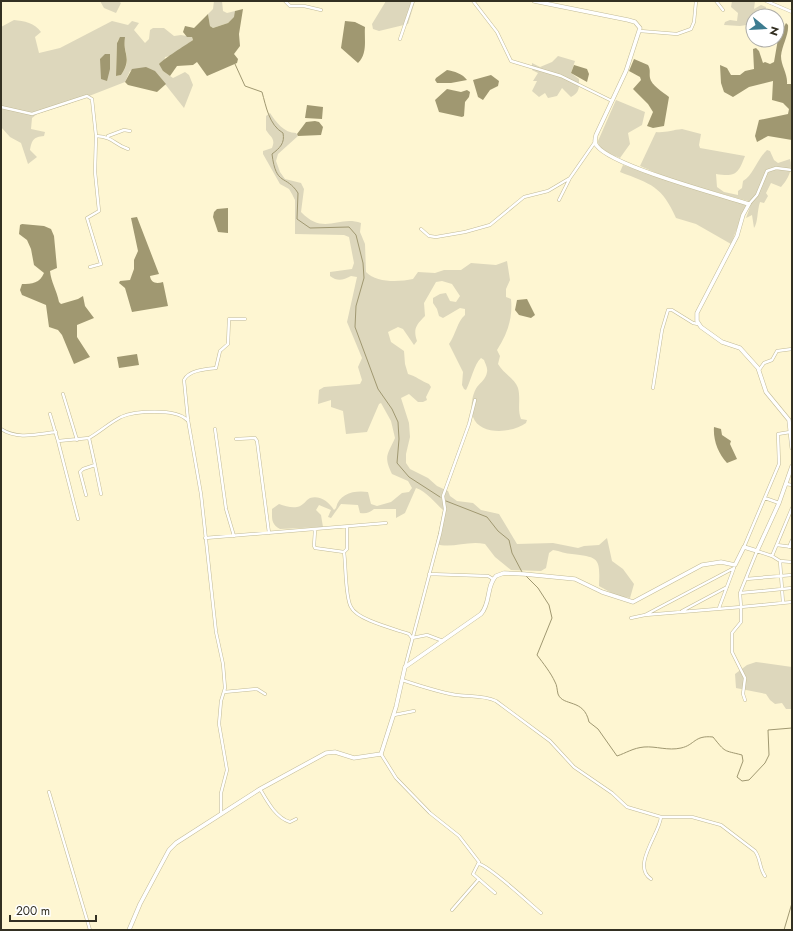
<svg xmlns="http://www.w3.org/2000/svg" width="793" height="931" viewBox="0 0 793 931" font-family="Jost,sans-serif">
	<rect width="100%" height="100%" fill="#fef6d2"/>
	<!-- green -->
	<path fill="#ddd7bc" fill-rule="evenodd" d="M100 1H118L121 3 116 13 104 8Z
		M214 1H222L223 11 227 13 235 11V17L228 23 213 28 210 26 208 14 213 9Z
		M386 1H415L408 24 379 31 373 29 372 24Z
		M732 1H755L754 9 761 5 766 7C766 15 759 15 753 16V24L740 26 724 25 725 22 730 20 737 21 738 13 731 7Z
		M14 20C24 21 35 23 41 32L35 37 39 53 60 48 112 21 128 25 132 21 139 23 134 30 145 43 149 39 150 30 153 28H164L174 36 181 35 192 37 193 40 171 56 165 57 163 71 173 78 185 72 189 75 193 85 184 108 161 79 141 68 130 71 125 82 66 105 37 114 32 118 31 129 45 132 44 136C33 137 32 140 30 150L37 157 28 164 21 143 10 137 1 127V27ZM124 37C123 54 133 58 121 75L116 76 117 43 118 40Z
		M558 56 575 61 571 73 579 79C579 88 580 92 571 97L562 88 557 96 548 98 545 93 539 97 532 91 537 81H533L538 73 532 70V63L540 67 552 62Z
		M616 100 645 112 642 125 628 133 630 144 620 158C611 154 598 152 598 141Z
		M270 113C276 122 284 133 296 133L298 136 278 154 276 161 280 172 285 179 301 183 304 189 301 212C324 236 338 215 361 223L360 232 365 244 366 272C376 283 399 282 413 279L418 272 435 273 444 270H461L471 263 496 265 507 261 510 280 506 289V297L511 299C513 319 507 334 497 350L500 356 498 364C503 373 515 379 518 388 521 399 517 410 521 419L527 420 526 423C513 433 480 436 473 417 470 409 472 394 477 387 481 382 486 379 487 372 488 368 485 363 484 360L481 358C474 364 471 381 466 390L464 389 462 385 463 372 449 344C456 334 457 322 465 315V309L460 308 443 318 439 316 437 309 433 303V298L440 294 446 293 450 301 456 302 460 296 452 284 442 281 436 282 424 303 425 316C416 325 413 329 417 341L414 345 403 329 398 327 388 332 391 342 404 351 405 364 408 374C416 376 421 381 429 384L431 387 426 397 427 400 423 402H418L409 394 401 398 409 423 410 437 406 454V463L410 469 428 478 437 486 448 491 450 496 457 501 473 503 481 510 499 514 517 544 553 543 578 548 584 546 599 545 607 538 612 561 623 569 634 584 630 598 617 596 599 586C600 559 600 557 572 554 566 554 560 551 553 550L549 553 546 568 541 571 511 570 495 557 485 544C468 540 452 549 436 544L443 510C435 503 426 491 416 488L405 513 396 518V509H374C369 513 366 514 360 513L358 505 341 504 331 518 328 517 331 510 319 505 316 510 321 515 323 527 280 529C271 524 272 519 272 509L279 504C285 506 291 508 297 507 303 506 306 500 310 498 320 495 329 502 334 510L336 508C339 493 355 490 368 492L371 504 377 506 391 502 402 493 409 492 412 488 408 481 392 474C383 456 388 454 395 438L391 421 381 403 379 404 367 432 346 434 343 411 331 407V400L318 404 319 390 324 387 360 384 362 380 358 367 362 358 347 322 357 277 351 276C343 280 338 282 330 276V272L352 269 354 263 349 237 344 235 295 234V200L292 194 289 189 280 184 263 154V151L272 148C276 138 270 137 266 130V116Z
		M682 129 701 134 699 145 700 148 745 156C738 174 736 177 716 174L717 187 724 192 738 195V191L742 188 743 181C753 176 757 159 767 150L770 151 774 160 778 163 790 159C793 170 788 179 781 187L771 183 766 193 768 196 764 203 760 202C757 211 758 223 754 228L752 215 746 218 750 207 748 201 673 180 640 166 656 132C665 133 672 130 682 129Z
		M623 165 746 205 731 244 696 224 676 218C662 186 651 184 620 172Z
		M756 662 792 667V709H786L782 703 775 704 770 700 766 694 736 688 735 674 747 665Z"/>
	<!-- water -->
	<path fill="#a09871" d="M243 9 239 34 240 46 234 54 238 59 237 63 207 76 197 62 193 65 177 66 170 76 163 71 159 64C165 58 184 46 193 40L192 37H187L183 32 185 26 194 28 208 14 210 26 213 28 228 23 234 17 235 11Z
		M345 21 355 22 365 27C364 39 368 53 358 63L341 48Z
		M786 23 788 25C789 35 782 45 781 56 781 66 788 74 787 84H792V140L768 136 757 142 755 136 759 120 788 114 789 109 783 103 772 100 773 81 749 87 733 97 724 92 721 83 720 65 727 68 731 75H740L745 71 754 69 753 49 756 48 759 51 763 63 765 62 770 64 774 62 778 39Z
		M120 37H125C122 54 133 57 121 75L116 76 117 43Z
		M105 54H110V69L107 81 101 79 100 59Z
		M634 59 648 65C651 70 649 73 650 78 651 85 663 92 669 97L664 126 653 128 647 126 653 112 648 104 633 89 641 80 640 77 629 71Z
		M574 65 587 69 589 74 587 82 571 73Z
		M146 67 155 71 166 84 157 92 128 85 125 82 132 69Z
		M447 70C454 71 463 74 467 80L451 83H437L435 80 436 78Z
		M491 75 499 81 498 86 490 90 483 100 478 97 473 80Z
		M447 89 461 92 467 90 470 92 469 97 465 102 464 116 462 117 439 112 435 100Z
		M307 105 323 107 322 119 305 118Z
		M315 121 319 122 323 127 321 135 298 136 297 134 306 122Z
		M228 208V233L218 232 213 217 214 212 217 209Z
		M137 217 159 274 150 276C151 283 156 284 163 282L168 306 132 312 125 288 119 283 120 281 130 280 134 269V260L138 251 131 218Z
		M22 224 44 226 51 229 54 236 57 268 50 271C51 282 57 291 59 302L61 304 78 299 83 296 85 306 94 318 77 325V337L90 357 74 364 62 335 58 330 49 327 46 305 22 295 20 290 22 284C32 284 40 283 44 273L34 265 31 249 27 240 19 234 20 225Z
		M527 299 535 315 531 318 519 315 515 310 517 300Z
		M137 354 139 365 119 368 117 357Z
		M714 427 721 429 722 435 731 441 730 444 737 459 727 463C718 453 713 440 714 427Z"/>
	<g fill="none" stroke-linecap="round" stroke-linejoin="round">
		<!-- stream -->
		<path stroke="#a09871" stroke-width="1" d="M235 64 245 86 262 92C266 106 269 125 283 133 285 143 280 148 272 154 276 187 286 174 298 193L297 219 310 228 349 227 356 235 363 263 364 278 356 306 355 327 378 389 392 409 398 422 399 439 397 463 409 477 440 497
			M446 501 487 517 498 531 509 540 512 553 522 572
			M526 576 538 588 549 605 552 618 537 655C543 663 551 673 555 682 557 685 557 690 558 694 563 707 584 698 589 722L598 729 617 756C626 753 633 748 644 747 656 746 668 751 681 748 695 745 694 735 713 737 726 753 723 750 742 755L743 761 737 777 742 781 749 780 765 763 769 755 768 730 792 728
			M784 930 792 903"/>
		<defs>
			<path id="street" d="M285 1 290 6H304L321 10
				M473 1 497 32 511 61 561 76 612 101
				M716 1 723 10
				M766 1 792 12
				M640 31 677 34 691 29 694 22 696 1
				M400 39 413 1
				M1 107 32 114 87 96 92 99 96 136 95 172 99 211 87 218 101 264 90 267
				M96 136C114 137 113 144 128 149
				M108 136 124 130 130 131
				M559 200 570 178 595 142
				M749 204 757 195 767 171 776 168 792 170
				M421 229 429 236 436 237 465 232 490 225 524 197 548 191 570 178
				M759 370 764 363 772 360 777 351 792 349
				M653 388 662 330 668 310H672L693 323 698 324
				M63 394 77 440
				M50 414 58 441 89 438
				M1 429C18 440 37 434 56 432
				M215 429 226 509 234 536
				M236 439 255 438 257 441 269 533
				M58 441 78 519
				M95 465 101 494
				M786 484 792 485
				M86 495 80 472 83 469 95 465 89 438C100 432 109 423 121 417 134 411 176 408 187 420
				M765 498 779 503
				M315 530 314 546 315 548 344 552C346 565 345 597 351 607 357 620 395 629 409 634L412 638 427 635 443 641
				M205 538 386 523
				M777 545 792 547
				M744 547 779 464 778 434 790 432
				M789 547 792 540
				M344 552 347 549V527
				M772 556 780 561 792 562
				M780 561 783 603
				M734 568 645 615 741 607 740 593 757 551 772 556 792 508
				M429 574 488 576 493 579
				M746 579 792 575
				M740 593 792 588
				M719 608 734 568
				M682 611 727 587
				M631 618 645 615
				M405 667 440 534 445 509 443 496 469 424 475 400
				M402 680C420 686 438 692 456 695 469 697 483 695 496 701L550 741 574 767 612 793 627 807 661 817H692L721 825 755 851C761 859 759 868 765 876
				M224 692 257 689 265 694
				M745 700 743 694 745 678 732 652V633L741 622V607L792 602
				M394 715 414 711
				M381 754 396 778 430 813 459 836 479 862 473 874 495 893
				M260 789C267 801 276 818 290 822L296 819
				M49 792 90 930
				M221 812V793L227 770 219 724 221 701 225 688 223 664 216 632 201 494 188 420 184 380C189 370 206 369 216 368L220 351 228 344 229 319H245
				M479 864C490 866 529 903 541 913
				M651 879C631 866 660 833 661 817
				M452 910 479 879"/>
			<path id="secondary" d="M534 1 628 20 635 22 640 28 626 71 596 135C595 139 594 143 597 146 612 166 720 195 749 204L743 215 737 236 697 313V321L701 327 722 342 740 348 758 368 766 392 789 420 792 448
				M129 930 140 904 169 850 176 843 260 789 326 753 335 752 354 758 381 754 396 707 405 667 481 614C491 603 486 586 496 576L504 573 524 574 575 579 602 592 633 602 702 565 721 562 735 565 744 547 757 551 779 503 792 466"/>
		</defs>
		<!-- street casing -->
		<use href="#street" stroke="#c2bb98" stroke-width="3.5"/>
		<!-- secondary casing -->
		<use href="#secondary" stroke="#c2bb98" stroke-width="4.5"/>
		<!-- street -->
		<use href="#street" stroke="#fff" stroke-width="2.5"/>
		<!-- secondary -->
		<use href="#secondary" stroke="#fff" stroke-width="3.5"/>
	</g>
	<!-- border -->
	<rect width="793" height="931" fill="none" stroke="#333022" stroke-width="4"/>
	<!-- north arrow -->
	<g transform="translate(765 28) rotate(108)"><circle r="19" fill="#ffffff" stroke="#adaca7"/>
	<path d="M0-3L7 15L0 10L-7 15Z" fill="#3d7c90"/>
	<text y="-6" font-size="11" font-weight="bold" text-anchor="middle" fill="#333022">N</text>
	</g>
	<!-- scale -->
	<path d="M10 915v6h86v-6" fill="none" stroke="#333022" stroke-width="2"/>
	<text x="16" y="915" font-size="12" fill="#333022" stroke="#ffffff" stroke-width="3" paint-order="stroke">200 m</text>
</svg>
